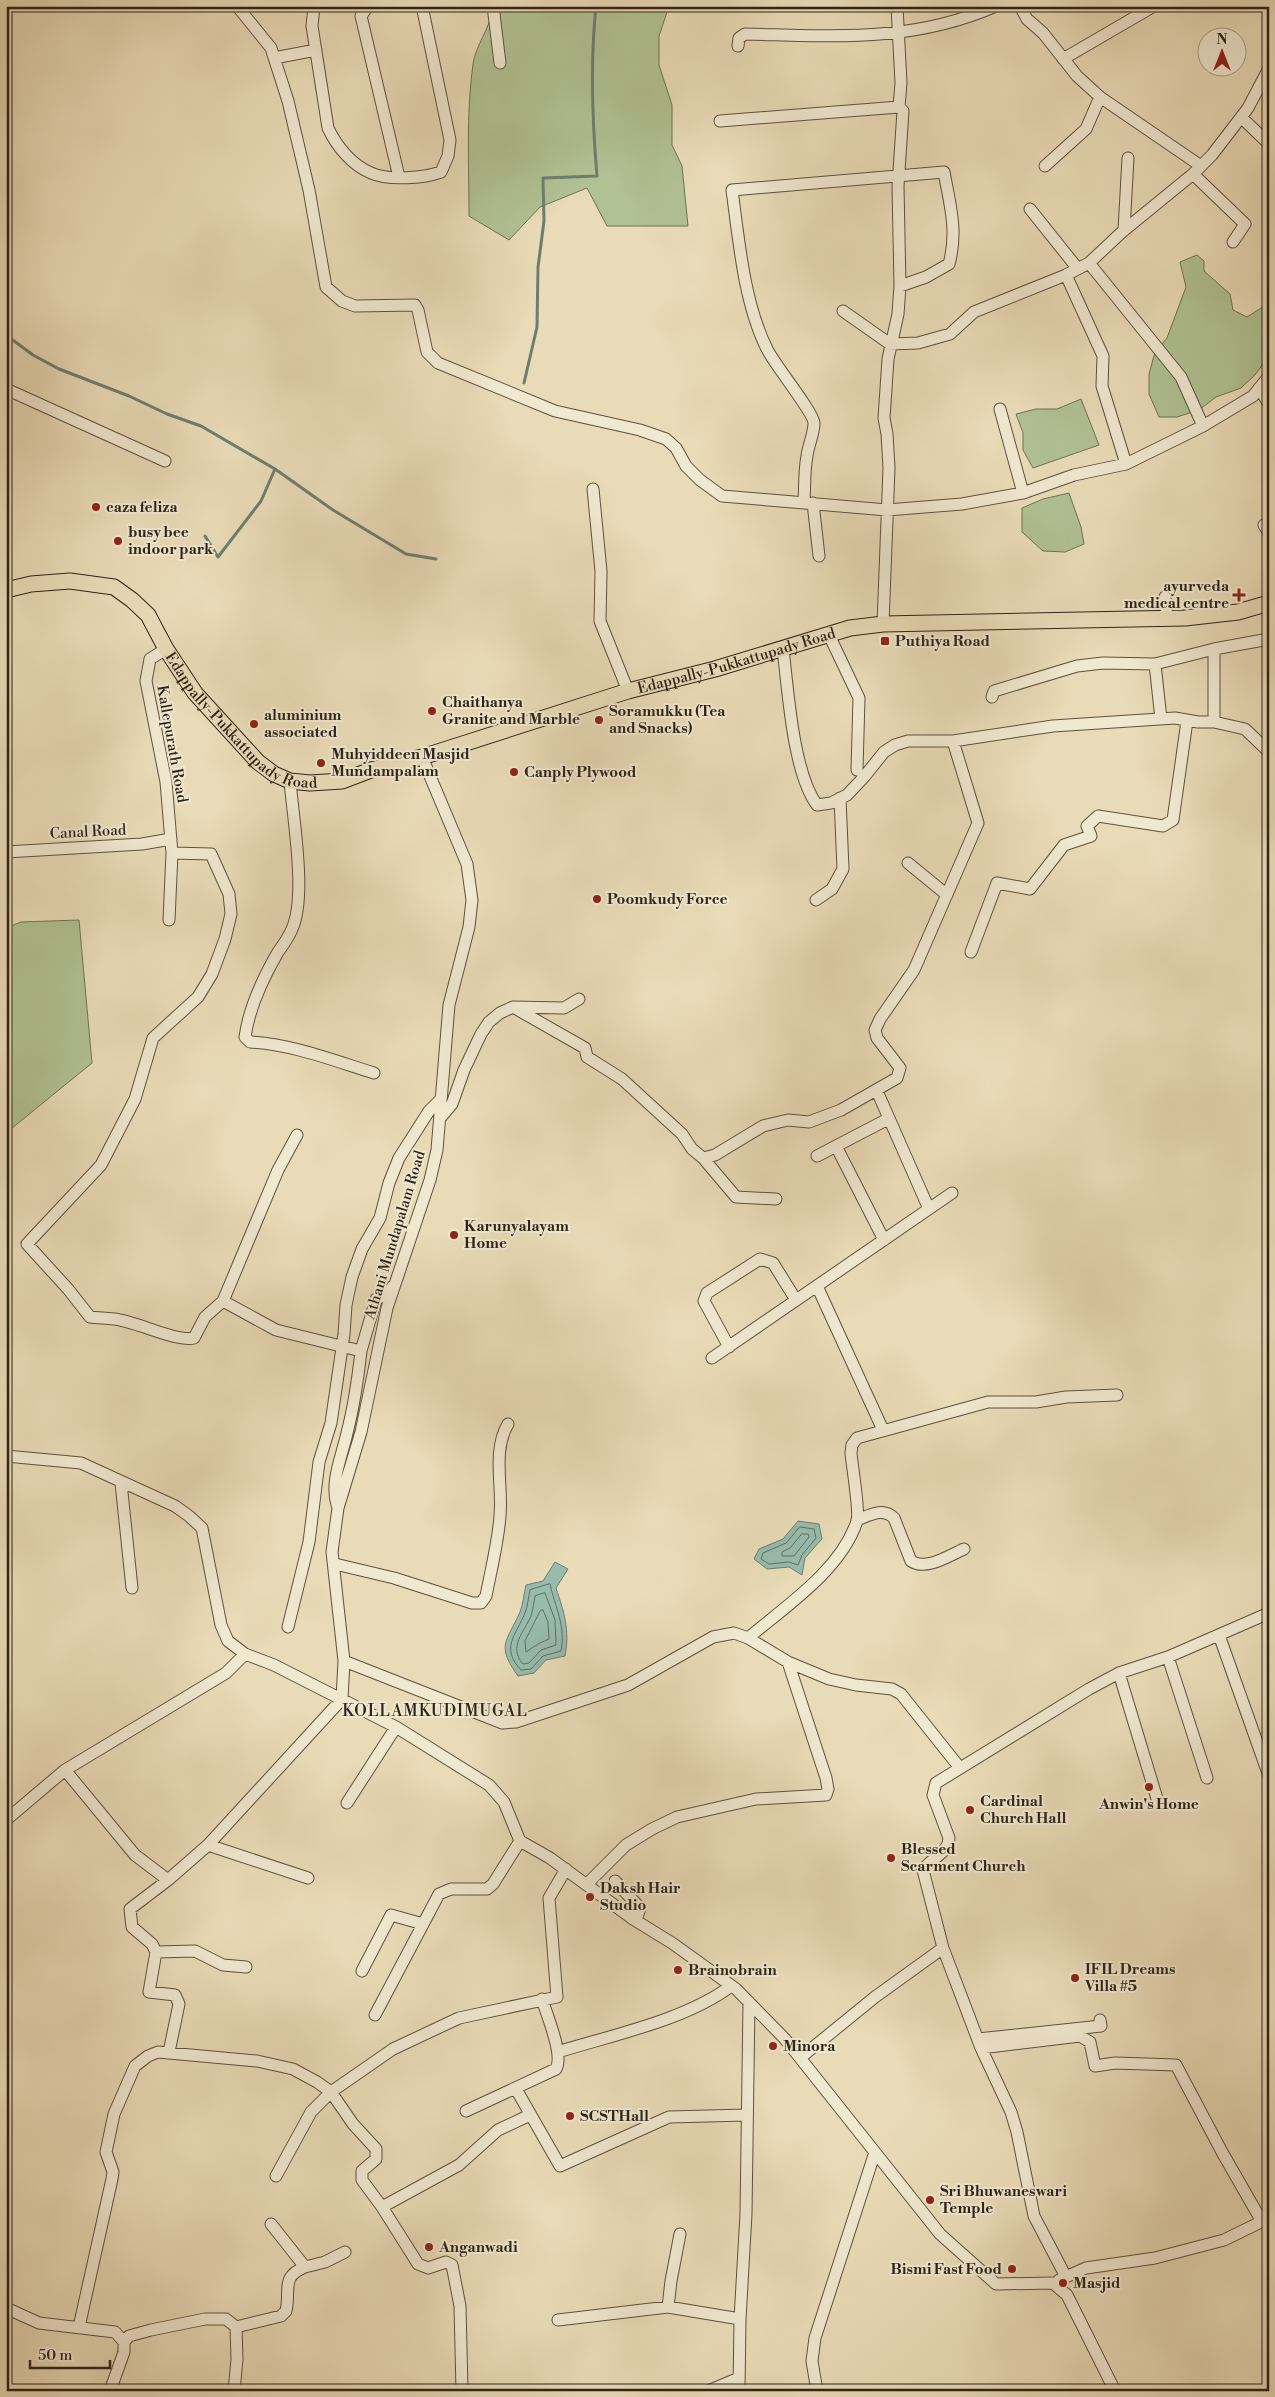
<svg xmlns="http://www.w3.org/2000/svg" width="1275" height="2397" viewBox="0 0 1275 2397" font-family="'Libre Bodoni',serif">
	<rect width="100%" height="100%" fill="#e9dbb7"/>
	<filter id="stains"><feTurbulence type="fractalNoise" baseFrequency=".004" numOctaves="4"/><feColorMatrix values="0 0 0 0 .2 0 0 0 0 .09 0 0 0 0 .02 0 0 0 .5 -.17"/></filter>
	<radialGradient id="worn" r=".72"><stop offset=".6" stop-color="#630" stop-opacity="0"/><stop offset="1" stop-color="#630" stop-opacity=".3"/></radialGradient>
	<!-- green -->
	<path fill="#b0c193" stroke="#6f7256" d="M494 6H669L659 36V65L672 105V145L682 166 688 226H607L587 188 540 207 509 240 469 216C469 166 466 114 473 64 475 47 490 28 494 6Z
		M1197 255 1204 261V271L1230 294 1233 310 1247 317 1266 305 1269 307V356L1255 375 1241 388 1216 397 1199 410 1177 417H1159L1149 394V374L1155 352 1167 338 1186 287 1180 262Z
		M1081 399 1099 445 1033 468 1023 450V433L1016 414 1036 409H1057Z
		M1069 493 1081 527 1084 544 1065 552 1043 551 1022 532V508L1043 499Z
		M79 920 92 1063 6 1133V928L21 922Z"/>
	<!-- water -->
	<path fill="#97bbad" stroke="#6d7e71" d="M798 1521 819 1524 822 1539 805 1558 802 1575 789 1567 767 1569 754 1559 759 1549 783 1539Z
		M555 1562 568 1569 556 1588C564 1612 570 1630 565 1656L546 1660 534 1673 518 1676C496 1645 506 1643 520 1612 523 1604 524 1594 526 1585L543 1581Z"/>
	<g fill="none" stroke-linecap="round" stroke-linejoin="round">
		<!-- shore -->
		<path stroke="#626f62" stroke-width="1" d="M800 1527 814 1529 816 1538 802 1555 798 1565 789 1562 769 1564 761 1559 763 1553 786 1543Z
			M802 1534H808L809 1537 794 1556H782V1552L790 1548Z
			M550 1584C555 1607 566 1626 561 1651L543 1656 531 1669 521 1670C500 1648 516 1635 525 1613 528 1606 528 1598 530 1590Z
			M545 1593 555 1620 556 1645 541 1650 529 1663 523 1664C508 1647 524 1632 531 1616 533 1609 534 1602 535 1596Z
			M543 1610 548 1622 549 1639 538 1644 526 1652 525 1641 540 1611Z"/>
		<!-- stream -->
		<path stroke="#6d7e71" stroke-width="3" d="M6 335 33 355 59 369 129 396 167 414 201 426 275 469 261 501 218 557 205 536
			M524 383 537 327 538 267 544 221 543 178 597 176C592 119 590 63 596 6
			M275 469 333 510 406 554 436 559"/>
		<defs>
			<path id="minor" d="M237 6 271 48 288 101 309 190 326 287 342 301 355 306 415 305 418 310 427 352 438 363 555 411 640 430 666 439 676 448 686 466 700 480 722 496 887 510 962 504 1023 493 1074 475 1126 464 1203 426 1253 396 1269 376
				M314 6 312 26 328 128C337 147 352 165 371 173 389 181 424 178 441 172L448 156 450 140 422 6
				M368 6 361 16 399 177
				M493 6 500 63
				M1020 6 1027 19 1043 33 1077 76 1100 97 1201 166
				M738 46 739 38 745 34C834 36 911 43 996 6
				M274 58 316 50
				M1063 59 1154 6
				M1241 117 1269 144
				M720 121 899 107
				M1045 166 1086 129 1100 97
				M1193 174 1245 224 1233 242
				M1030 209 1078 269
				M1124 230 1128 158
				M1089 263 1181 377 1203 426
				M1066 275 1103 356 1102 386 1126 464
				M843 311 890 344 918 343 950 334 974 312 1066 275 1089 263 1122 232 1193 174 1212 155 1248 108 1269 68
				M1259 388 1269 404
				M6 389 165 461
				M1000 409 1023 493
				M593 489 601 571 600 621 628 691
				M804 502C805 487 804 471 807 456 808 446 814 434 814 423 814 413 774 364 767 349 744 303 739 241 732 190L944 172C950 205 958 231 949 264L926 277 900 286
				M813 503 819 556
				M1264 525 1269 533
				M1165 597 1167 618
				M883 624 889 468 887 434 884 418 888 359 898 314 900 286 898 186 903 111 899 107 901 83 897 6
				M829 635 859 698 857 770
				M166 649 150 659 146 681 166 782 172 853 211 854 229 894 231 914 225 939 212 974 198 997 153 1038 135 1099 101 1165 27 1244 68 1289 90 1317C98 1318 105 1318 114 1319 136 1321 175 1342 194 1338L205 1317 223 1301 278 1170 297 1135
				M783 649C788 690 793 773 817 805L831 803 847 795 864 777 884 752 895 745 908 741H953L1053 726 1175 718 1198 722H1214L1245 729 1269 752
				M1155 664 1161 719
				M992 697 994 691 1077 666 1103 663 1155 664 1214 649 1269 639
				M1214 722V649
				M290 781C293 819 307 896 292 929 289 937 283 945 278 952 263 978 249 1008 245 1037L250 1042C292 1044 335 1061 374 1073
				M6 852 142 844 171 839
				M908 863 947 895
				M816 900 832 889 843 869 840 798
				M169 920 172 853
				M971 952 997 883 1030 889 1064 845 1091 836 1087 826 1098 816 1163 826 1173 820 1187 721
				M513 1007 585 1048 587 1057 622 1079 682 1134 692 1149 703 1158 715 1155 763 1126 788 1120 809 1122 841 1110 897 1078 900 1068 877 1038 875 1030 880 1019 914 970 978 823 953 741
				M877 1091 929 1209
				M441 1117 452 1104 464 1070 481 1034 489 1022 500 1013 513 1007 564 1008 579 999
				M837 1148 884 1240
				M817 1156 888 1119
				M703 1158 736 1197 776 1199
				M817 1286 883 1430
				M223 1301 276 1330 361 1351C358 1378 354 1406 347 1433 342 1456 330 1481 337 1505
				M729 1347 704 1301 707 1293 760 1259 773 1263 796 1300
				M361 1351 376 1299 386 1295 393 1286
				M712 1358 952 1193
				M6 1456 81 1463 175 1506 189 1516 202 1528 221 1625 228 1641 245 1654 274 1665 396 1727 489 1785 504 1802 520 1841 550 1858 633 1919 672 1943 736 1989 785 2039 940 2234 996 2284 1053 2283 1067 2295 1115 2391
				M121 1483 132 1588
				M857 1520C870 1515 883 1507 894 1518L911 1561C926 1571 948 1556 964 1549
				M335 1564 394 1578 472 1603H481L486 1596C491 1570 498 1543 500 1516 503 1486 492 1451 508 1424
				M288 1627 309 1542 319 1462 331 1423 344 1334 346 1305 352 1277 362 1249 380 1218 389 1183 399 1158 429 1111 440 1100
				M1219 1635 1269 1776
				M748 1638C786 1606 841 1570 857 1521 860 1511 852 1466 851 1453L852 1445 857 1438 988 1402H1036L1066 1397 1117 1395
				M1168 1657 1207 1778
				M344 1661 502 1723 516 1722 628 1685 713 1637 734 1633 748 1638 788 1662 829 1679 856 1685 892 1689 901 1694 960 1768
				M1119 1673 1158 1802
				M65 1770 135 1855 168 1880
				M347 1803 396 1727
				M6 1820 65 1770 226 1673 245 1654
				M208 1845 308 1878
				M615 1881 640 1908 636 1920
				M587 1884 626 1845 652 1829 677 1817 756 1799 826 1795 828 1789 826 1778 788 1662
				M156 1952 149 1992 175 1995 179 2004 169 2052
				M246 1967 223 1965 195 1951 156 1952 152 1944 132 1927 130 1909 168 1880 208 1845 342 1699 344 1661 332 1552 338 1508 361 1432 387 1308 430 1180 437 1150 449 1005 469 927 472 900 467 864 422 757
				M362 1971 391 1915 423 1924
				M375 2015 439 1894 451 1889H487L493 1884 520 1841
				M978 2039 1101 2026 1100 2020
				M981 2048 1080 2036 1090 2042 1095 2066 1115 2063 1176 2065 1222 2152 1261 2220
				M558 2052C612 2035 686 2020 731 1986
				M800 2058 875 1997 943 1948
				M516 2089 560 2166 669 2117 746 2115
				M466 2111 556 2069C564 2055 547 2016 542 1999
				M276 2176 311 2112 331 2092 393 2049 459 2018 557 1997 549 1898 566 1869
				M382 2207 459 2165 498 2130 530 2115
				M271 2224 305 2267 325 2262 345 2252
				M1066 2277 1034 2216 1017 2132 1011 2112 981 2048 943 1948 923 1870C931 1858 949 1853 949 1838L933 1795 936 1783 1089 1689 1119 1673 1168 1657 1269 1613
				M1059 2280 1086 2268 1155 2258 1224 2240 1269 2218
				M668 2307 671 2281 680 2234
				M6 2308 39 2323 115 2332 124 2342V2352L110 2391
				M558 2320 668 2307 740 2319
				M79 2327 112 2179 113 2172 106 2152 114 2114 135 2066 148 2056 158 2052 257 2061 293 2069 317 2082 331 2092 353 2124 376 2149V2159L362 2171V2180L382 2207 418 2264 428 2268 446 2262 452 2265 460 2306 462 2391
				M236 2327 281 2316 286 2311C291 2290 280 2277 305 2267
				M124 2342 129 2336 151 2330 205 2319H226L236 2327 237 2359 234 2391
				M708 2391 739 2378
				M739 2391 740 2319 746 2214 749 2002
				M817 2391 812 2361 815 2338 875 2152"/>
			<g id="major">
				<path id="s1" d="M6 590 31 584 70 581 114 587 132 600 148 615 166 649 195 693 258 762 274 774 290 781 310 783 342 781 371 770 422 757 628 691 715 669 850 628 883 624 1185 618 1238 612 1269 603"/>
			</g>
		</defs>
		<!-- minor casing -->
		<use href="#minor" stroke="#5d5140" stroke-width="13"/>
		<!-- major casing -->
		<use href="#major" stroke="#2e2318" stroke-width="17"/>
		<!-- minor -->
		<use href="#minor" stroke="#f1e8d0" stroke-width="11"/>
		<!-- major -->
		<use href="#major" stroke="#e9dbb7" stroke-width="15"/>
	</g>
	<!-- markers -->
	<g fill="#8f2418" stroke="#f1e8d0" stroke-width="2">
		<circle cx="96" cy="507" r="5"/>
		<circle cx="118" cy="541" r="5"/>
		<path d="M1236.5 587.5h5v5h5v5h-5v5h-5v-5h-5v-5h5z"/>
		<rect x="880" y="636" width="10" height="10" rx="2.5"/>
		<circle cx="432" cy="711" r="5"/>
		<circle cx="599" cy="720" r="5"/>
		<circle cx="254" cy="724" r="5"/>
		<circle cx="321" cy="763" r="5"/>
		<circle cx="514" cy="772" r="5"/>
		<circle cx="597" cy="899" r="5"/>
		<circle cx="454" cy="1235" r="5"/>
		<circle cx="1149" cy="1787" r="5"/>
		<circle cx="970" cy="1810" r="5"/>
		<circle cx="891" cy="1858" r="5"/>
		<circle cx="590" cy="1897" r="5"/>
		<circle cx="678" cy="1970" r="5"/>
		<circle cx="1075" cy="1978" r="5"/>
		<circle cx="773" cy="2046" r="5"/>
		<circle cx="570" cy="2116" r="5"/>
		<circle cx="930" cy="2200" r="5"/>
		<circle cx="429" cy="2247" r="5"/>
		<circle cx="1012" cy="2269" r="5"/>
		<circle cx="1063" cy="2283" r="5"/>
	</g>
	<g text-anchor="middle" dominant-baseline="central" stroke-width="4" stroke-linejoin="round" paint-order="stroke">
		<!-- poi labels -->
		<g font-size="15" font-weight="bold" fill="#2e2318" stroke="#f1e8d0" text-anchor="start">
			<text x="106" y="507">caza feliza</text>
			<text x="128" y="532">busy bee<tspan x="128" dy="17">indoor park</tspan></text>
			<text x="1229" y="586" text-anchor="end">ayurveda<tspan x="1229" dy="17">medical centre</tspan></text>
			<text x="895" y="641">Puthiya Road</text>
			<text x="442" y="702">Chaithanya<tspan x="442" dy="17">Granite and Marble</tspan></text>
			<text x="609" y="711">Soramukku (Tea<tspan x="609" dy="17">and Snacks)</tspan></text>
			<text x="264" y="715">aluminium<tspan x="264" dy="17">associated</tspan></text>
			<text x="331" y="754">Muhyiddeen Masjid<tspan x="331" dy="17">Mundampalam</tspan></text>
			<text x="524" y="772">Canply Plywood</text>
			<text x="607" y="899">Poomkudy Force</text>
			<text x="464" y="1226">Karunyalayam<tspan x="464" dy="17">Home</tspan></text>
			<text x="980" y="1801">Cardinal<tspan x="980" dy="17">Church Hall</tspan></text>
			<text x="1149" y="1804" text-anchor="middle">Anwin's Home</text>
			<text x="901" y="1849">Blessed<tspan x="901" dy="17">Scarment Church</tspan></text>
			<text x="600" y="1888">Daksh Hair<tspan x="600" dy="17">Studio</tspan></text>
			<text x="1085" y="1969">IFIL Dreams<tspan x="1085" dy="17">Villa #5</tspan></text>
			<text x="688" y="1970">Brainobrain</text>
			<text x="783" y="2046">Minora</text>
			<text x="580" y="2116">SCSTHall</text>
			<text x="940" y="2191">Sri Bhuwaneswari<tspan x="940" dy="17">Temple</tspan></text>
			<text x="439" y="2247">Anganwadi</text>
			<text x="1002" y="2269" text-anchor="end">Bismi Fast Food</text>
			<text x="1073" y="2283">Masjid</text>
		</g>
		<!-- street labels -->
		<g font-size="15" fill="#2e2318" stroke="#f1e8d0">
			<text stroke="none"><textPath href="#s1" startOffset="840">Edappally-Pukkattupady Road</textPath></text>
			<text stroke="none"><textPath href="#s1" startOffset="300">Edappally-Pukkattupady Road</textPath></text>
			<text transform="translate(172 744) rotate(80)">Kallepurath Road</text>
			<text transform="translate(88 832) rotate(-3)">Canal Road</text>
			<text transform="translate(395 1235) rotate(-73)">Athani Mundapalam Road</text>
		</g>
		<!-- neighbourhood labels -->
		<g font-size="16" letter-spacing="1" fill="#2e2318" stroke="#f1e8d0">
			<text x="435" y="1711">KOLLAMKUDIMUGAL</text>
		</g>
	</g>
	<!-- margin -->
	<rect width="1275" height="2397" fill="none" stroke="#e9dbb7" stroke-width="25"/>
	<rect x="8" y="8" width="1260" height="2382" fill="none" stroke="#2e2318" stroke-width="2.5"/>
	<rect x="12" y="12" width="1250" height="2372" fill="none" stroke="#2e2318"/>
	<!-- north arrow -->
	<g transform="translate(1222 52)"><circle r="24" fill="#f1e8d0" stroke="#a39986"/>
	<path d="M0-4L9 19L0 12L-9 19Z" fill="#8f2418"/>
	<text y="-8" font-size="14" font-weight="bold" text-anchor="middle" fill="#2e2318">N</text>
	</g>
	<!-- scale -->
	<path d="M30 2360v8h80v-8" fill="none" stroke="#2e2318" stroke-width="2.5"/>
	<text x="38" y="2360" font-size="15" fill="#2e2318" stroke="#f1e8d0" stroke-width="4" paint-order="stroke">50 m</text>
	<rect width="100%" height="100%" filter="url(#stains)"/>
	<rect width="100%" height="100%" fill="url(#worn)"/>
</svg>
